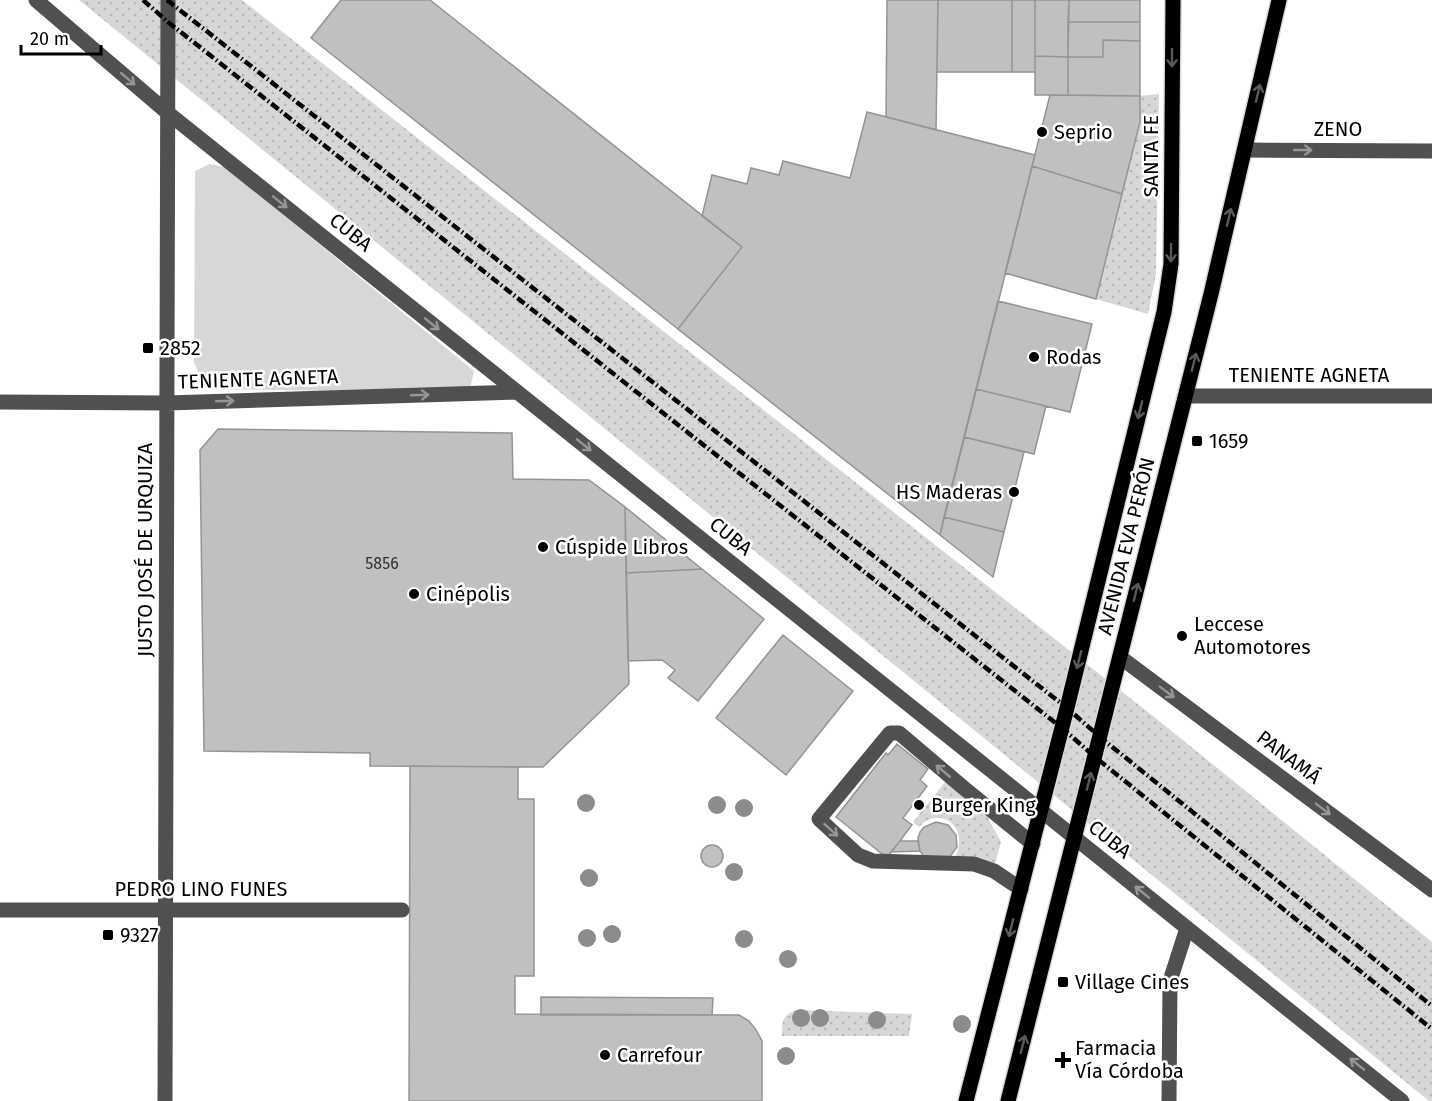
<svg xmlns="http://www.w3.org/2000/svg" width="1432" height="1101" viewBox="0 0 1432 1101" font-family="'Fira Sans',sans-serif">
	<defs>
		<pattern id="grass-dots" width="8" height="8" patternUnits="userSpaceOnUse" patternTransform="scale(1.5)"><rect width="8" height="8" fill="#d7d7d7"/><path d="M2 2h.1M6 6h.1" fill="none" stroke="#b7b7b7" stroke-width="1.8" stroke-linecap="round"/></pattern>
	</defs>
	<rect width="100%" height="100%" fill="#fff"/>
	<!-- grass -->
	<path fill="url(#grass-dots)" d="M79 0H242L1158 720 1432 942V1101H1429Z
		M1159 94 1156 274 1148 314 1096 299 1140 123V96Z
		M946 781 987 816 1001 842 995 864 955 858C957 853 959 848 959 843 961 827 947 814 931 819 926 820 922 824 919 827L913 822Z
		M796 1010 912 1014 909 1036H782C782 1021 782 1016 796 1010Z"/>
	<!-- park -->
	<path fill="#d7d7d7" d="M210 164 225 167 474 371 470 388 457 393 218 389 201 380 194 362 195 171Z"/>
	<!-- building -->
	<path fill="#c0c0c0" stroke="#949494" stroke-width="1.5" d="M341 0H430L742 247 678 329 311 38Z
		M887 0H938L936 130 886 117Z
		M938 0H1012V72H937Z
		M1012 0H1035V72H1012Z
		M1035 0H1069L1068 57 1035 56Z
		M1069 0H1140V22H1068Z
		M1068 22H1140V41L1103 40V57H1068Z
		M1103 40 1140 41V96L1068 95V57H1103Z
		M1035 56 1068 57V95H1035Z
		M1050 95 1140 96V122L1122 194 1032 166Z
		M867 112 1035 155 940 535 678 329 742 247 702 216 712 175 747 184 751 168 779 175 783 161 850 178Z
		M1032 166 1122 194 1096 299 1005 273Z
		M998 301 1092 324 1070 412 976 389Z
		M976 389 1046 406 1034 454 964 437Z
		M218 429 512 433 513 479 589 480 625 507 629 684 543 767 370 766V753L204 751 200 450Z
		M964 437 1024 452 1004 532 944 517Z
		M625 507 702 569 626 573Z
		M944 517 1004 532 993 577 940 535Z
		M702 569 764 619 698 701 668 678 675 670 662 660 628 661 626 573Z
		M783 635 853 691 786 775 716 718Z
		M897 744 928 769 920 780 927 786 903 818 912 825 887 858 836 817 886 753 888 755Z
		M410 766 518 767V799H534V976H515V1014L739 1015 749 1021 756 1030 762 1041V1101H409Z
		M936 822 948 825 956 835 957 847 949 858 924 857 920 851 918 838 920 832 924 827Z
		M900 841H918L920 851 891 852Z
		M701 856a11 11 0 1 1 22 0a11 11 0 1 1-22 0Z
		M541 997 713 998 712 1015H541Z"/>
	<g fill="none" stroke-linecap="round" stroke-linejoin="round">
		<defs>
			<path id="major" d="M966 1101 1067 708 1164 312 1171 264 1173 0
				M1008 1101 1211 294 1279 0"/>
		</defs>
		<!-- major casing -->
		<use href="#major" stroke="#dbdbdb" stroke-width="18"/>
		<!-- minor -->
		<path stroke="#505050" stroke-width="15" d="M36 0 168 113 1013 788 1402 1101
			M1245 150 1432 151
			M1186 396H1432
			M0 402 167 403 517 392
			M1120 657 1432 890
			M1021 889 994 871 974 864 873 861 858 855 819 819 890 733H899L965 789 1033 844
			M0 910H402
			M165 1101 168 0
			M1169 1101 1170 981 1187 928"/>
		<!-- major -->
		<use href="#major" stroke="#000" stroke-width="15"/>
		<!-- rail -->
		<path stroke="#000" stroke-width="4.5" stroke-dasharray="9 3 1.5 3" stroke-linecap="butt" d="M143 0 168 22 1062 728 1095 757 1432 1029
			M167 0 1067 708 1100 737 1432 1006"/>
	</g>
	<!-- trees -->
	<g fill="#8c8c8c">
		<circle cx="586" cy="803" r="9"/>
		<circle cx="717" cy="805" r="9"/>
		<circle cx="744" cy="808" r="9"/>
		<circle cx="734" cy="872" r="9"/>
		<circle cx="589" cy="878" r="9"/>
		<circle cx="612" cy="934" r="9"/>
		<circle cx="587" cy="938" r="9"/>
		<circle cx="744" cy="939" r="9"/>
		<circle cx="788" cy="959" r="9"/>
		<circle cx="801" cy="1018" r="9"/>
		<circle cx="820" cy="1018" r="9"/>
		<circle cx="877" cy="1020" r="9"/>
		<circle cx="962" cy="1024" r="9"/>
		<circle cx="786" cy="1056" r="9"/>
	</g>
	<!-- one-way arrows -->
	<defs><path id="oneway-shaft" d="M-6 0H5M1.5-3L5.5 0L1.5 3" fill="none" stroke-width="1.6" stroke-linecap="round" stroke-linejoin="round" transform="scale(1.5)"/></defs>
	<g stroke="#595959">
		<use href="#oneway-shaft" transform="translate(1172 58) rotate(90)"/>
		<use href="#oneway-shaft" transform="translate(1258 93) rotate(-77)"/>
		<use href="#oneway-shaft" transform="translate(1229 217) rotate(-77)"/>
		<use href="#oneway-shaft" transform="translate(1171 253) rotate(90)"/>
		<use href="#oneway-shaft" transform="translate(1194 362) rotate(-76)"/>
		<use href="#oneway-shaft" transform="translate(1140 410) rotate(104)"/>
		<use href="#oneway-shaft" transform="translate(1136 592) rotate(-76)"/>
		<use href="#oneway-shaft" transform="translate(1079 660) rotate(104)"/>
		<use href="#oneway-shaft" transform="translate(1089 781) rotate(-76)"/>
		<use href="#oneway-shaft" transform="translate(1011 928) rotate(104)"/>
		<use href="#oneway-shaft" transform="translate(1023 1044) rotate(-76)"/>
	</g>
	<g stroke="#969696">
		<use href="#oneway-shaft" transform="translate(128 79) rotate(41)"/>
		<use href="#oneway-shaft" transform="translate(1303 150)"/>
		<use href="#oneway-shaft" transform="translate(280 202) rotate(39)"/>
		<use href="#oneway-shaft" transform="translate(432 324) rotate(39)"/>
		<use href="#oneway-shaft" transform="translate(420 395) rotate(-2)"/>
		<use href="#oneway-shaft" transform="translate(225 401) rotate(-2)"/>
		<use href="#oneway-shaft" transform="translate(584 445) rotate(39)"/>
		<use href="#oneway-shaft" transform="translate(1167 692) rotate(37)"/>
		<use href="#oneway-shaft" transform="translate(943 771) rotate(-140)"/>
		<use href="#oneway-shaft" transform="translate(1323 809) rotate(37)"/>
		<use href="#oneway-shaft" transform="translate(831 830) rotate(42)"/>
		<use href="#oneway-shaft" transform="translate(1142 892) rotate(-141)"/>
		<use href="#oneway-shaft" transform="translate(1357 1064) rotate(-141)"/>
	</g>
	<!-- markers -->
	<g fill="#000" stroke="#fff" stroke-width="2">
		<circle cx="1042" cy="132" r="6"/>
		<rect x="142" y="342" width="12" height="12" rx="3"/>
		<circle cx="1034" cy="357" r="6"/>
		<rect x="1191" y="435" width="12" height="12" rx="3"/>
		<circle cx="1014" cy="492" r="6"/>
		<circle cx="543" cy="547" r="6"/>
		<circle cx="414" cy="594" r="6"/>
		<circle cx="1182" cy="636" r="6"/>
		<circle cx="919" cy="805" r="6"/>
		<rect x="102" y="929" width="12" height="12" rx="3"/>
		<rect x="1057" y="976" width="12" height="12" rx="3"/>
		<circle cx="605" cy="1055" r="6"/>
		<path d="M1060 1051h6v6h6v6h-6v6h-6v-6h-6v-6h6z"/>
	</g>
	<g text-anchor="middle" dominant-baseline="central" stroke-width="5" stroke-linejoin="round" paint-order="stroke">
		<!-- number labels -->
		<g font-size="16" fill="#303030">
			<text x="382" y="563">5856</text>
		</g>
		<!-- street labels -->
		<g font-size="20" fill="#000" stroke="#fff">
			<text x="1338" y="129">ZENO</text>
			<text transform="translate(1151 156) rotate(-90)">SANTA FE</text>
			<text transform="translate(351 232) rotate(39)">CUBA</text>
			<text x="1309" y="375">TENIENTE AGNETA</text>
			<text transform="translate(258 379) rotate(-2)">TENIENTE AGNETA</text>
			<text transform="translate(731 536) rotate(39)">CUBA</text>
			<text transform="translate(1126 546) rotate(-76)">AVENIDA EVA PERÓN</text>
			<text transform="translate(145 550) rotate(-90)">JUSTO JOSÉ DE URQUIZA</text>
			<text transform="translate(1289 757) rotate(37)">PANAMÁ</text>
			<text transform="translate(1110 839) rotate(39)">CUBA</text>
			<text x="201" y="889">PEDRO LINO FUNES</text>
		</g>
		<!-- poi labels -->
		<g font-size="20" fill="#000" stroke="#fff" text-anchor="start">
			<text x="1054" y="132">Seprio</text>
			<text x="160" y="348">2852</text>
			<text x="1046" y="357">Rodas</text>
			<text x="1209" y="441">1659</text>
			<text x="1002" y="492" text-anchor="end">HS Maderas</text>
			<text x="555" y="547">Cúspide Libros</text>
			<text x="426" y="594">Cinépolis</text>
			<text x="1194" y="624">Leccese<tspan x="1194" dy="23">Automotores</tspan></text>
			<text x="931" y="805">Burger King</text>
			<text x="120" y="935">9327</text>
			<text x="1075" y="982">Village Cines</text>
			<text x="1075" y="1048">Farmacia<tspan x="1075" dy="23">Vía Córdoba</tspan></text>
			<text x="617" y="1055">Carrefour</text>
		</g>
	</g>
	<!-- scale -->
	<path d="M21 45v9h80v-9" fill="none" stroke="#000000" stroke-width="3"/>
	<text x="30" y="45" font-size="18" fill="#000000" stroke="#ffffff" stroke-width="4.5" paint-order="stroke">20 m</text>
</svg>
